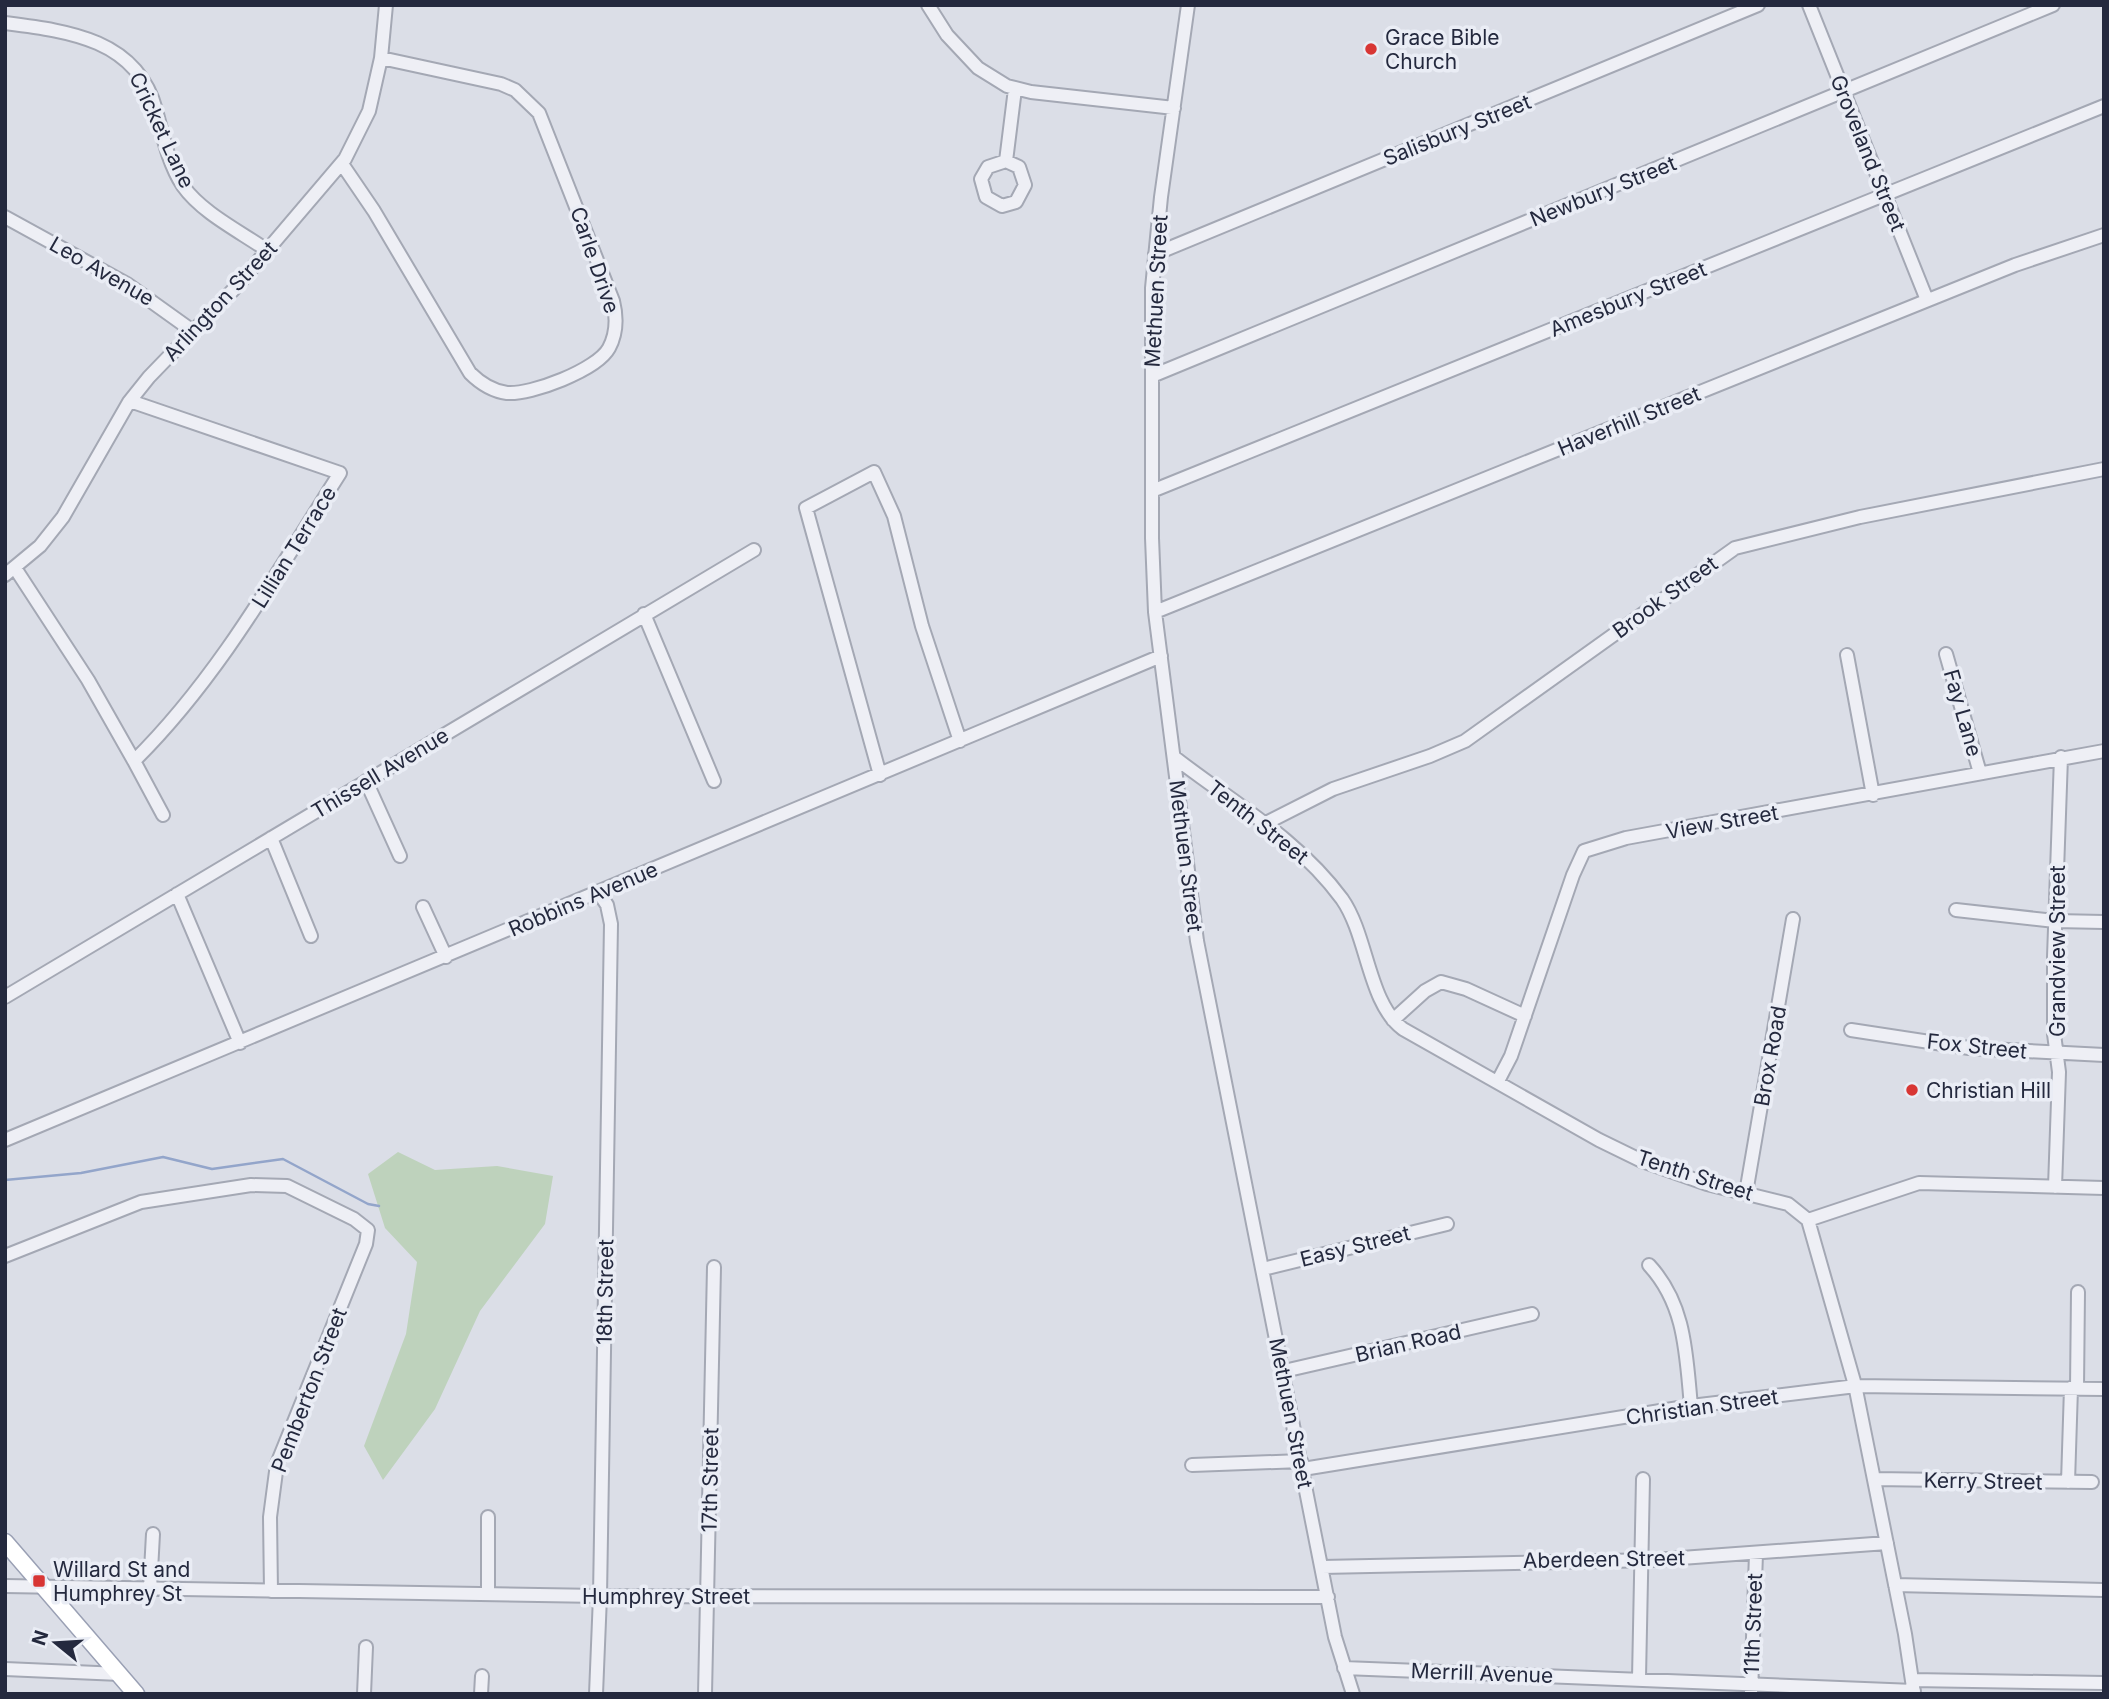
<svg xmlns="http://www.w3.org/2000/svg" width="2109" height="1699" viewBox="0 0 2109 1699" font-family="Inter,sans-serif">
	<rect width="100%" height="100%" fill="#dbdee7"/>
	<!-- green -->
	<path fill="#bed2bc" d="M398 1152 435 1170 497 1166 553 1176 545 1224 480 1311 435 1409 383 1480 364 1446 406 1334 417 1262 385 1228 368 1174Z"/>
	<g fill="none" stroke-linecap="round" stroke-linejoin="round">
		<!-- stream -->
		<path stroke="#93a5ca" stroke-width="2.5" d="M5 1180 81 1173 163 1157 212 1169 283 1159 368 1204 379 1206"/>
		<defs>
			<path id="minor" d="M928 5 947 35 978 68 1007 86 1031 92 1174 108
				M1188 5 1161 197 1152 288V538L1155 612 1197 941 1335 1637 1353 1694
				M1809 5 1927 300
				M5 23C68 31 137 39 156 110 163 136 168 163 183 186 202 213 241 232 268 251
				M1006 161 1019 167 1025 185 1016 202 1002 206 986 197 981 179 988 167 1006 161 1015 89
				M342 164 374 211 470 373C481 384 492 391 507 393 531 395 597 370 609 348 617 333 617 317 613 301L539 113 515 90 501 84 381 58
				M5 217 127 284 194 332
				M1155 254 1758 5
				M1152 376 2053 5
				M1152 491 2104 106
				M15 568 88 680 134 761C219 677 277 572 340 473L130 401
				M5 575 40 546 63 517 129 402 149 377 236 287 345 159 369 111 381 58 386 5
				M1155 612 2015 265 2104 235
				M644 614 714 781
				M1946 654 1980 773
				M1847 655 1873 795
				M1174 757C1233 803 1297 838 1342 899 1368 936 1368 1003 1403 1029L1599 1140 1642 1161 1707 1184 1788 1204 1808 1220 1855 1385 1905 1634 1914 1694
				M134 761 163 815
				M880 775 806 508 874 472 894 516 922 626 960 741
				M366 781 400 856
				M1266 823 1333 789 1430 756 1465 741 1735 548 1860 517 2104 469
				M271 838 311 936
				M177 894 240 1043
				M423 907 446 957
				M1956 910 2055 921 2104 922
				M5 997 754 550
				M1393 1020 1425 991 1441 982 1466 989 1525 1016
				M1851 1030 1969 1048 2104 1055
				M1498 1081 1511 1056 1573 875 1584 851 1626 838 2104 751
				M5 1140 1161 656
				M2055 1187 2059 1072 2054 1034V957L2061 757
				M1746 1193 1793 919
				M1808 1220 1919 1183 2104 1188
				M5 1256 141 1202 251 1185 287 1186 354 1219 368 1230 366 1244 277 1464 270 1517 271 1591
				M1649 1265C1686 1305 1686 1355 1691 1406
				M1263 1269 1447 1224
				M1284 1371 1532 1314
				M2077 1388 2078 1292
				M1192 1465 1301 1461
				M1303 1469 1691 1406 1856 1386 2104 1389
				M1874 1479 2092 1482
				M2068 1482 2071 1388
				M1322 1567 1654 1560 1887 1543
				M1895 1585 2104 1590
				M5 1586 600 1596 1328 1597
				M150 1589 153 1534
				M488 1592V1517
				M1344 1668 1914 1691
				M5 1669 120 1674
				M1639 1678 1643 1479
				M1912 1680 2104 1683
				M1751 1693 1756 1554
				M364 1694 366 1647
				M481 1694 482 1676
				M596 1694 600 1596 611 924 607 905 599 893
				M705 1694 714 1267"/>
			<path id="major" d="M5 1542 136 1694"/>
		</defs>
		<!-- minor casing -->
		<use href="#minor" stroke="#a4a8b4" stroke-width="16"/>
		<!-- major casing -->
		<use href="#major" stroke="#9aa0b4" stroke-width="19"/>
		<!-- minor -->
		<use href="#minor" stroke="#eeeff5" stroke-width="12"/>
		<!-- major -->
		<use href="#major" stroke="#fff" stroke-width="16"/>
	</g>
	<!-- markers -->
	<g fill="#d83634" stroke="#eaedf5" stroke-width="2.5">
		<circle cx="1371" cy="49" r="7"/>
		<circle cx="1912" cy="1090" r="7"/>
		<rect x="32" y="1574" width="14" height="14" rx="3.5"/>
	</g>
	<g text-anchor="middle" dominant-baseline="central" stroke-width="7" stroke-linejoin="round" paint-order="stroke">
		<!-- poi labels -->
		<g font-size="21" fill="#24293e" stroke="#eaedf5" text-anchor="start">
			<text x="1385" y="37">Grace Bible<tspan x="1385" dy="24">Church</tspan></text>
			<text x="1926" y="1090">Christian Hill</text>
			<text x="53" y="1569">Willard St and<tspan x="53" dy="24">Humphrey St</tspan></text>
		</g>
		<!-- street labels -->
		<g font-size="21" fill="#24293e" stroke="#eaedf5">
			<text transform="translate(162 130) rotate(65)">Cricket Lane</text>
			<text transform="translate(1457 130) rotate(-22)">Salisbury Street</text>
			<text transform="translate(1868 153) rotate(68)">Groveland Street</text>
			<text transform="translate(1603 191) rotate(-22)">Newbury Street</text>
			<text transform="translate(595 260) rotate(71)">Carle Drive</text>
			<text transform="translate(102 271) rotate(30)">Leo Avenue</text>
			<text transform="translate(1156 291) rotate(-87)">Methuen Street</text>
			<text transform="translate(1628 299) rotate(-22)">Amesbury Street</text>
			<text transform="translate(220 301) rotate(-47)">Arlington Street</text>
			<text transform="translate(1629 421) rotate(-22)">Haverhill Street</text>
			<text transform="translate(294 547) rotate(-58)">Lillian Terrace</text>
			<text transform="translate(1665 597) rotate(-36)">Brook Street</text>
			<text transform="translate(1963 713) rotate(74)">Fay Lane</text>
			<text transform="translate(380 773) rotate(-31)">Thissell Avenue</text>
			<text transform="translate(1258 822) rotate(38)">Tenth Street</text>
			<text transform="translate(1722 822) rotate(-10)">View Street</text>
			<text transform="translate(1186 856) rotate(83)">Methuen Street</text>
			<text transform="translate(583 899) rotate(-23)">Robbins Avenue</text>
			<text transform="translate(2057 951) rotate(-90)">Grandview Street</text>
			<text transform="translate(1977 1046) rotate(6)">Fox Street</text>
			<text transform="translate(1770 1056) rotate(-80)">Brox Road</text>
			<text transform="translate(1695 1175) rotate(18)">Tenth Street</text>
			<text transform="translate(1355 1246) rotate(-14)">Easy Street</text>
			<text transform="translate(605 1292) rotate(-89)">18th Street</text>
			<text transform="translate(1408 1343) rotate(-13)">Brian Road</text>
			<text transform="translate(309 1390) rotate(-69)">Pemberton Street</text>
			<text transform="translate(1702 1407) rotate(-8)">Christian Street</text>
			<text transform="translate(1291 1413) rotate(79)">Methuen Street</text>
			<text transform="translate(710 1480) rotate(-89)">17th Street</text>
			<text transform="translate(1983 1481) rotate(1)">Kerry Street</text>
			<text transform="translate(1604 1559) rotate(-1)">Aberdeen Street</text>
			<text x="666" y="1596">Humphrey Street</text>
			<text transform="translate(1753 1624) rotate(-88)">11th Street</text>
			<text transform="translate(1482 1673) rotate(2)">Merrill Avenue</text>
		</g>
	</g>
	<!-- border -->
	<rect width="2109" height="1699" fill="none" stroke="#24293e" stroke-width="14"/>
	<!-- north arrow -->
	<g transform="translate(56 1643) rotate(288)" stroke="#eaedf5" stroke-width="5" paint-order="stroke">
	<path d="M0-5L12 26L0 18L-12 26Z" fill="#24293e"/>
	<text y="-10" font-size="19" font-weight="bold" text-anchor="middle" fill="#24293e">N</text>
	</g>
</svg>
